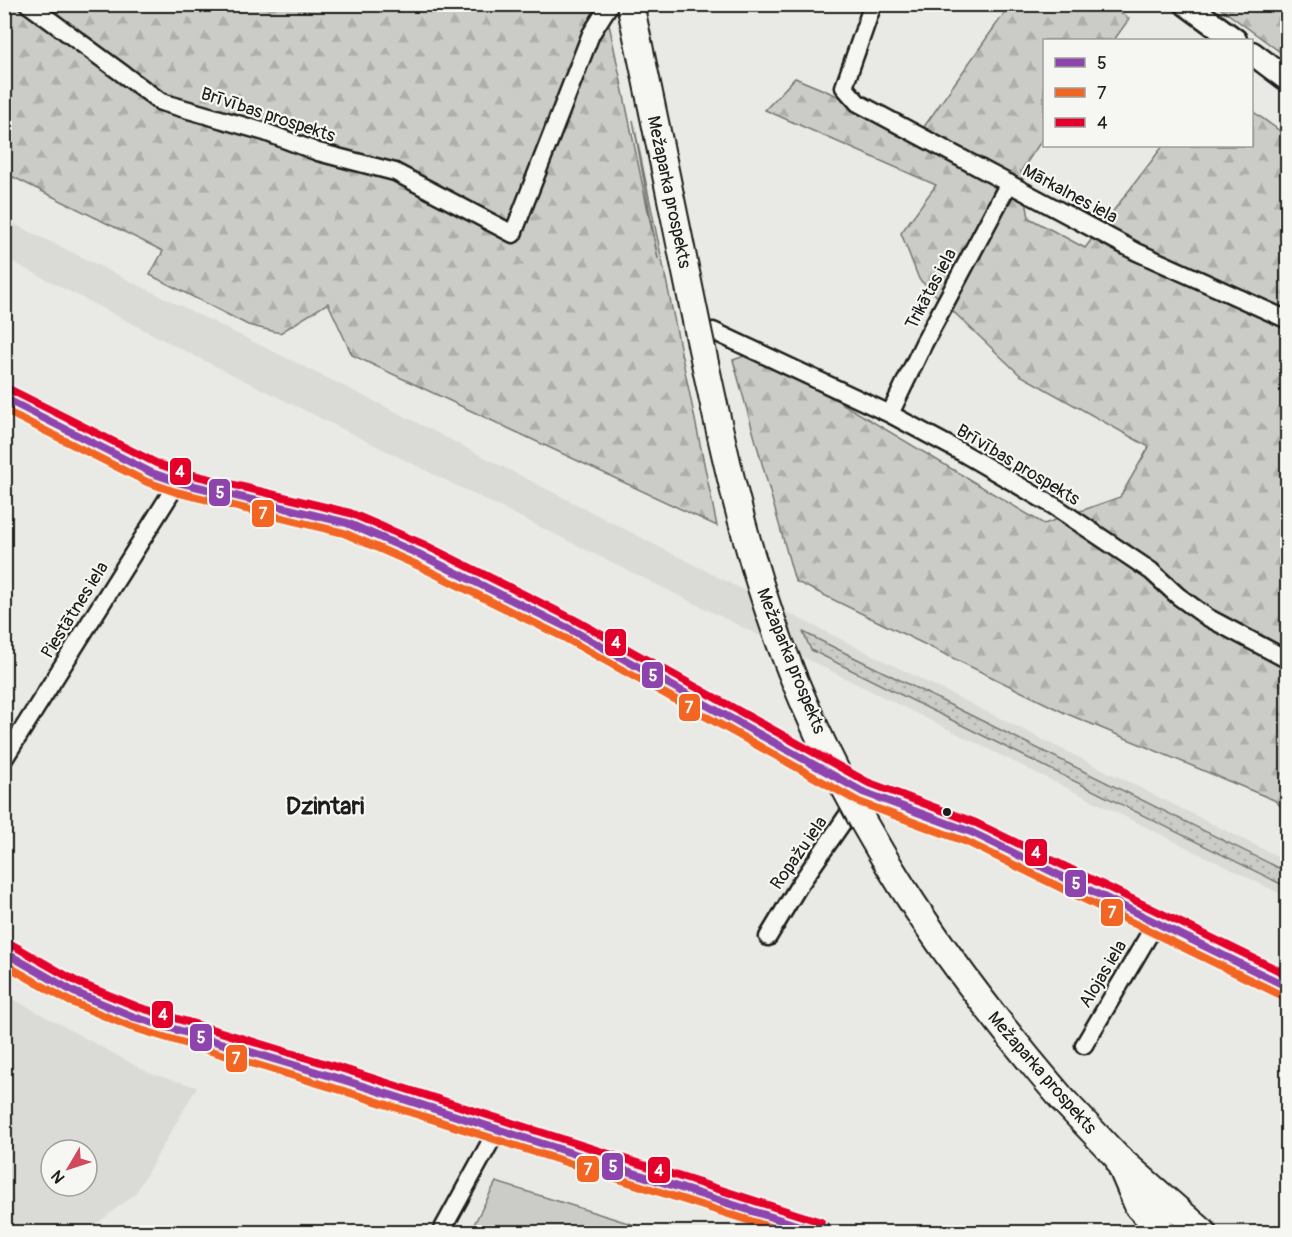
<svg xmlns="http://www.w3.org/2000/svg" width="1292" height="1237" viewBox="0 0 1292 1237" font-family="Pangolin,sans-serif">
	<defs>
		<pattern id="grass-dots" width="8" height="8" patternUnits="userSpaceOnUse" patternTransform="scale(1.5)"><rect width="8" height="8" fill="#cbcbc7"/><path d="M2 2h.1M6 6h.1" fill="none" stroke="#aeaeaa" stroke-width="1.8" stroke-linecap="round"/></pattern>
		<pattern id="forest-firs" width="22" height="20" patternUnits="userSpaceOnUse" patternTransform="scale(1.5)"><rect width="22" height="20" fill="#cbcbc7"/><path d="M5 1l3.5 6h-7zM16 11l3.5 6h-7z" fill="#aeaeaa"/></pattern>
	</defs>
	<rect width="100%" height="100%" fill="#e9e9e5"/>
	<filter id="ink" filterUnits="userSpaceOnUse"><feTurbulence type="fractalNoise" baseFrequency=".0167" numOctaves="2"/><feDisplacementMap in="SourceGraphic" scale="12" xChannelSelector="R" yChannelSelector="G"/><feConvolveMatrix kernelMatrix="1 2 1 2 8 2 1 2 1" color-interpolation-filters="sRGB"/></filter>
	<g filter="url(#ink)">
		<!-- built -->
		<path fill="#dadad6" fill-rule="evenodd" d="M4 219 402 415 798 618 1287 861V897L187 352 5 258Z
			M4 994 149 1073 197 1087 135 1194 86 1232H5ZM51 1150H87V1186H51Z"/>
		<!-- grass -->
		<path fill="url(#grass-dots)" stroke="#747472" stroke-width="1.5" d="M803 632 1287 872V887L811 650Z"/>
		<!-- forest -->
		<path fill="url(#forest-firs)" stroke="#747472" stroke-width="1.5" d="M1109 4 1129 19 1114 40H1044V137L1021 171 1029 218 1085 248 1163 146H1252V111L1287 136V812L1274 800 1065 713 795 581 733 360 756 352 1044 524 1120 497 1149 447 1020 375 919 279 901 233 936 185 765 110 795 78 921 131 1010 5Z
			M4 5H605L658 259 633 120 717 526 352 355 328 303 280 333 248 325 150 275 163 251 5 173Z
			M1216 5H1287V57Z"/>
		<!-- park -->
		<path fill="#cbcbc7" stroke="#747472" stroke-width="1.5" d="M496 1182 657 1232H470Z"/>
		<g fill="none" stroke-linecap="round" stroke-linejoin="round">
			<defs>
				<path id="street" d="M28 4 161 102 265 132 318 152 395 172 513 234 591 34 610 4
					M873 4 844 87 858 103 1137 252 1288 320
					M713 331 890 414 963 453 1054 506 1151 571 1178 596 1207 617 1288 660
					M890 414 924 343 1009 183
					M4 759 178 482
					M768 937 798 887 858 800
					M1084 1045 1156 923
					M441 1232 497 1130"/>
				<path id="secondary" d="M1186 4 1235 40
					M1252 53 1288 80
					M4 398 152 473 178 482 347 523 421 555 570 629 863 792 971 832 1288 987
					M4 952 74 992 134 1017 347 1081 818 1232"/>
				<path id="primary" d="M1064 1101 1116 1156 1203 1232
					M1120 1164 1138 1206 1163 1232"/>
			</defs>
			<!-- street casing -->
			<use href="#street" stroke="#1c1c1c" stroke-width="21"/>
			<!-- secondary casing -->
			<use href="#secondary" stroke="#1c1c1c" stroke-width="27"/>
			<!-- primary casing -->
			<use href="#primary" stroke="#1c1c1c" stroke-width="30"/>
			<!-- street -->
			<use href="#street" stroke="#f6f6f2" stroke-width="16"/>
			<!-- secondary -->
			<use href="#secondary" stroke="#f6f6f2" stroke-width="22"/>
			<!-- primary -->
			<use href="#primary" stroke="#f6f6f2" stroke-width="26"/>
			<defs>
				<path id="primary-bridge" d="M630 4C654 114 676 225 699 335 721 439 743 543 780 643 845 818 943 961 1064 1101"/>
			</defs>
			<!-- primary-bridge casing -->
			<use href="#primary-bridge" stroke="#1c1c1c" stroke-width="30" stroke-linecap="butt"/>
			<!-- primary-bridge -->
			<use href="#primary-bridge" stroke="#f6f6f2" stroke-width="26"/>
			<defs>
				<path id="bus-1" d="M4 398 152 473 178 482 347 523 421 555 570 629 863 792 971 832 1288 987
					M4 952 74 992 134 1017 347 1081 818 1232"/>
				<path id="bus-2" d="M4 410 147 482 176 492 344 533 417 565 565 638 859 802 967 842 1283 996
					M4 964 69 1001 131 1027 344 1091 785 1232"/>
				<path id="bus-3" d="M9 389 156 463 181 472 350 513 425 545 575 620 867 782 976 823 1288 975
					M9 943 79 983 138 1007 350 1071 821 1222"/>
			</defs>
			<!-- bus-1 casing -->
			<use href="#bus-1" stroke="#f6f6f2" stroke-width="12"/>
			<!-- bus-2 casing -->
			<use href="#bus-2" stroke="#f6f6f2" stroke-width="12"/>
			<!-- bus-3 casing -->
			<use href="#bus-3" stroke="#f6f6f2" stroke-width="12"/>
			<!-- bus-1 -->
			<use href="#bus-1" stroke="#8e44ad" stroke-width="8"/>
			<!-- bus-2 -->
			<use href="#bus-2" stroke="#f26522" stroke-width="8"/>
			<!-- bus-3 -->
			<use href="#bus-3" stroke="#e4002b" stroke-width="8"/>
		</g>
	</g>
	<!-- markers -->
	<circle fill="#1c1c1c" stroke="#f6f6f2" stroke-width="2" cx="947" cy="812" r="5"/>
	<g text-anchor="middle" dominant-baseline="central" stroke-width="4.5" stroke-linejoin="round" paint-order="stroke">
		<!-- street labels -->
		<g font-size="18" fill="#1c1c1c" stroke="#f6f6f2">
			<text transform="translate(268 115) rotate(18)">Brīvības prospekts</text>
			<text transform="translate(669 192) rotate(78)">Mežaparka prospekts</text>
			<text transform="translate(1070 194) rotate(28)">Mārkalnes iela</text>
			<text transform="translate(931 289) rotate(-62)">Trikātas iela</text>
			<text transform="translate(1018 465) rotate(31)">Brīvības prospekts</text>
			<text transform="translate(75 610) rotate(-58)">Piestātnes iela</text>
			<text transform="translate(791 661) rotate(68)">Mežaparka prospekts</text>
			<text transform="translate(799 853) rotate(-55)">Ropažu iela</text>
			<text transform="translate(1103 974) rotate(-59)">Alojas iela</text>
			<text transform="translate(1042 1073) rotate(49)">Mežaparka prospekts</text>
		</g>
		<!-- district labels -->
		<g font-size="24" font-weight="bold" fill="#1c1c1c" stroke="#f6f6f2">
			<text x="325" y="806">Dzintari</text>
		</g>
	</g>
	<g stroke="#f6f6f2" stroke-width="2">
		<rect x="169" y="457" width="23" height="29" rx="6" fill="#e4002b"/>
		<rect x="208" y="478" width="23" height="29" rx="6" fill="#8e44ad"/>
		<rect x="251" y="499" width="24" height="29" rx="6" fill="#f26522"/>
		<rect x="604" y="628" width="23" height="29" rx="6" fill="#e4002b"/>
		<rect x="641" y="661" width="23" height="28" rx="6" fill="#8e44ad"/>
		<rect x="678" y="693" width="23" height="29" rx="6" fill="#f26522"/>
		<rect x="1024" y="838" width="24" height="29" rx="6" fill="#e4002b"/>
		<rect x="1064" y="869" width="23" height="29" rx="6" fill="#8e44ad"/>
		<rect x="1100" y="898" width="24" height="29" rx="6" fill="#f26522"/>
		<rect x="151" y="1000" width="23" height="29" rx="6" fill="#e4002b"/>
		<rect x="189" y="1023" width="24" height="29" rx="6" fill="#8e44ad"/>
		<rect x="225" y="1044" width="23" height="29" rx="6" fill="#f26522"/>
		<rect x="601" y="1152" width="23" height="29" rx="6" fill="#8e44ad"/>
		<rect x="576" y="1155" width="24" height="28" rx="6" fill="#f26522"/>
		<rect x="647" y="1156" width="24" height="28" rx="6" fill="#e4002b"/>
	</g>
	<g font-size="16" text-anchor="middle" font-weight="bold" fill="#fff">
		<text x="180" y="477">4</text>
		<text x="220" y="498">5</text>
		<text x="263" y="519">7</text>
		<text x="616" y="648">4</text>
		<text x="653" y="681">5</text>
		<text x="689" y="713">7</text>
		<text x="1036" y="858">4</text>
		<text x="1076" y="889">5</text>
		<text x="1112" y="918">7</text>
		<text x="163" y="1020">4</text>
		<text x="201" y="1043">5</text>
		<text x="236" y="1064">7</text>
		<text x="613" y="1172">5</text>
		<text x="588" y="1175">7</text>
		<text x="659" y="1176">4</text>
	</g>
	<!-- margin -->
	<rect width="1292" height="1237" fill="none" stroke="#f6f6f2" stroke-width="24"/>
	<rect x="12" y="12" width="1268" height="1213" fill="none" stroke="#1c1c1c" stroke-width="2" filter="url(#ink)"/>
	<!-- legend -->
	<rect x="1043" y="39" width="210" height="108" fill="#f6f6f2" stroke="#9f9f9c" stroke-width="1.5"/>
	<rect x="1055" y="58" width="30" height="9" fill="#8e44ad" stroke="#9f9f9c" stroke-width="1.5"/>
	<text x="1097" y="69" font-size="18" fill="#1c1c1c">5</text>
	<rect x="1055" y="88" width="30" height="9" fill="#f26522" stroke="#9f9f9c" stroke-width="1.5"/>
	<text x="1097" y="99" font-size="18" fill="#1c1c1c">7</text>
	<rect x="1055" y="118" width="30" height="9" fill="#e4002b" stroke="#9f9f9c" stroke-width="1.5"/>
	<text x="1097" y="129" font-size="18" fill="#1c1c1c">4</text>
	<!-- north arrow -->
	<g transform="translate(69 1168) rotate(231)"><circle r="28" fill="#f6f6f2" stroke="#9f9f9c" stroke-width="1.5"/>
	<path d="M0-4.5L10 22L0 15L-10 22Z" fill="#d1495b"/>
	<text y="-9" font-size="16" font-weight="bold" text-anchor="middle" fill="#1c1c1c">N</text>
	</g>
</svg>
